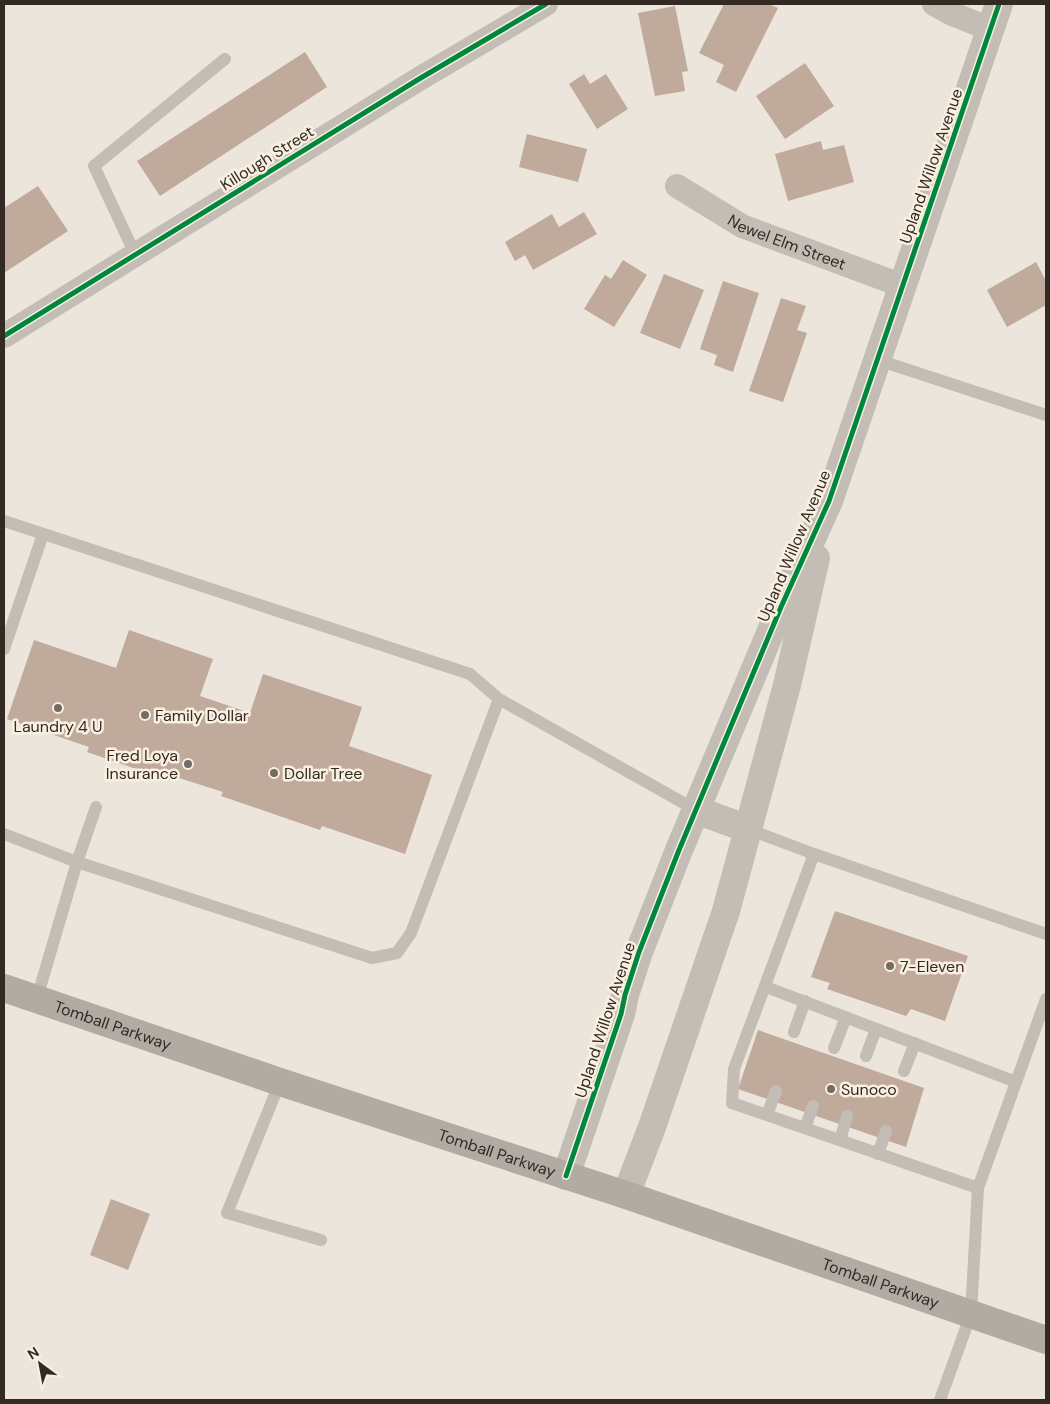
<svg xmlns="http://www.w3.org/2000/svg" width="1050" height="1404" viewBox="0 0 1050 1404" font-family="'DM Sans',sans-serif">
	<rect width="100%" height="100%" fill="#ebe5db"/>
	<!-- building -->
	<path fill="#c0aa9c" d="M724 4H769L778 8 736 92 716 82 724 65 699 53Z
		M675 6 688 71 682 72 685 91 655 96 638 13Z
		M305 52 327 87 160 196 137 161Z
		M805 63 834 106 785 139 756 96Z
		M584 74 590 84 606 74 628 109 597 129 569 84Z
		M527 134 587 149 578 182 519 167Z
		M821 141 823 150 844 145 854 182 788 201 775 154Z
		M38 186 68 231 4 273V208Z
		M584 212 597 234 533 270 525 255 515 261 505 242 552 214 559 227Z
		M623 260 647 275 614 327 584 309 605 275 611 279Z
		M1036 262 1046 281V305L1007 327 987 290Z
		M664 274 704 290 680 349 640 333Z
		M723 281 759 293 733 372 714 365 717 355 700 349Z
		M781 298 806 306 797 330 807 333 783 402 749 391Z
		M129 630 213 659 200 696 250 713 263 674 362 707 349 746 432 775 405 854 322 826 320 830 221 796 223 792 173 776 171 781 87 752 89 747 7 719 34 640 116 668Z
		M835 911 968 956 945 1021 911 1009 906 1016 827 989 830 983 811 977Z
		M758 1030 924 1088 906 1147 738 1089Z
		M111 1199 150 1214 128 1270 90 1255Z"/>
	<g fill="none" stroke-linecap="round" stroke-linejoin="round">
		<!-- service -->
		<path stroke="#c3bdb5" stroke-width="12" d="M135 254 94 166 225 59
			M878 360 1046 415
			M4 521 470 674 499 699 696 810
			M4 649 43 534
			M96 807 77 862 372 958 397 953 411 933 499 699
			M748 829 814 854 1046 934
			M4 834 77 862 37 998
			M814 854 734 1069 732 1103 978 1188
			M766 987 1016 1082
			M794 1032 805 1001
			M834 1048 846 1017
			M866 1056 876 1029
			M904 1071 915 1043
			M280 1082 227 1213 321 1240
			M767 1115 776 1091
			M805 1128 813 1106
			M840 1140 847 1116
			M878 1154 886 1131
			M940 1400 971 1314 978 1188 1046 999"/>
		<!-- minor -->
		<g stroke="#c3bdb5" stroke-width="24">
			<path d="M934 4 950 13 990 29"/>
			<path id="s1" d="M677 186 742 226 903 286"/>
			<path d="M4 336 419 79 546 4"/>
		</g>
		<!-- tertiary -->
		<path stroke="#c3bdb5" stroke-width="28" d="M696 810 748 829
			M566 1176 621 1014 625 995 639 952 679 850 781 607 829 501 999 4
			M626 1195 652 1127 726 911 787 685 816 558"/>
		<!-- primary -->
		<path stroke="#b2aba4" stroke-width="28" id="s2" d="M4 988 280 1082 626 1195 1046 1340"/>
		<defs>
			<path id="cycleway" d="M4 336 419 79 546 4
				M566 1176 621 1014 625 995 639 952 679 850 781 607 829 501 999 4"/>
		</defs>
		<!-- cycleway casing -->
		<use href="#cycleway" stroke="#f9f0e1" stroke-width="8"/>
		<!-- cycleway -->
		<use href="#cycleway" stroke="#00873e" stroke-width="5"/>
	</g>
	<!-- markers -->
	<g fill="#736b64" stroke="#f9f0e1" stroke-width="2">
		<circle cx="58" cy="708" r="5"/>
		<circle cx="145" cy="715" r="5"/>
		<circle cx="188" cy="764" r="5"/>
		<circle cx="274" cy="773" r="5"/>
		<circle cx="890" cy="966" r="5"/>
		<circle cx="831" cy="1089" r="5"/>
	</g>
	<g text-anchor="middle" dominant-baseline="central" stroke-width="5" stroke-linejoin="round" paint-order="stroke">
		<!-- street labels -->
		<g font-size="16" fill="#332a24" stroke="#f9f0e1">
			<text transform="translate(267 158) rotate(-32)">Killough Street</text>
			<text transform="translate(931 166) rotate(-71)">Upland Willow Avenue</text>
			<text stroke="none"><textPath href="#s1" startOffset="124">Newel Elm Street</textPath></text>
			<text transform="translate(794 546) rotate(-67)">Upland Willow Avenue</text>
			<text transform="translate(605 1020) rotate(-72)">Upland Willow Avenue</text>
			<text stroke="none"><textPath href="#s2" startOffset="115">Tomball Parkway</textPath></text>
			<text stroke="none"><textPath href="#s2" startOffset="520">Tomball Parkway</textPath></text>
			<text stroke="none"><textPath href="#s2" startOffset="925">Tomball Parkway</textPath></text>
		</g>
		<!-- poi labels -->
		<g font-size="16" fill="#332a24" stroke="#f9f0e1" text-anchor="start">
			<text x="155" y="715">Family Dollar</text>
			<text x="58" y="726" text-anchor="middle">Laundry 4 U</text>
			<text x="178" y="755" text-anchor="end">Fred Loya<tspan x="178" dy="18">Insurance</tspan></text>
			<text x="284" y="773">Dollar Tree</text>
			<text x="900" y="966">7-Eleven</text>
			<text x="841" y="1089">Sunoco</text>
		</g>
	</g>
	<!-- border -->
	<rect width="1050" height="1404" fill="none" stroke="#332a24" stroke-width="10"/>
	<!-- north arrow -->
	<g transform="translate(40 1364) rotate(328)" stroke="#f9f0e1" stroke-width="4" paint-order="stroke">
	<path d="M0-4L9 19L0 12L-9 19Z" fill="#332a24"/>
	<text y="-8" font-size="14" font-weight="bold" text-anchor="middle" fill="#332a24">N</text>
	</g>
</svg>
